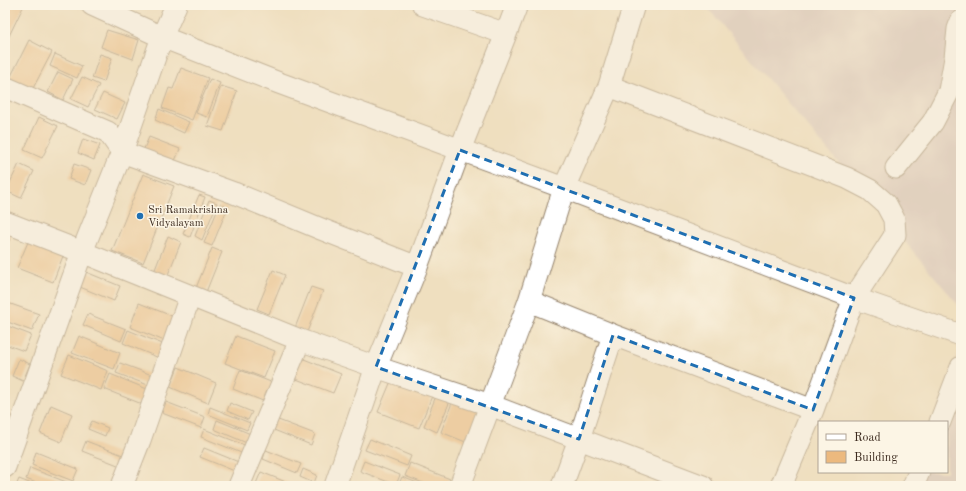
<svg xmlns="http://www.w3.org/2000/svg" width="966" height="491" viewBox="0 0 966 491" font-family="'Old Standard TT',serif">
	<rect width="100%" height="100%" fill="#fcf5e5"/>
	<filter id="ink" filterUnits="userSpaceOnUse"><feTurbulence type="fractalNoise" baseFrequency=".025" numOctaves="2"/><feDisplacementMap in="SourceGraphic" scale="8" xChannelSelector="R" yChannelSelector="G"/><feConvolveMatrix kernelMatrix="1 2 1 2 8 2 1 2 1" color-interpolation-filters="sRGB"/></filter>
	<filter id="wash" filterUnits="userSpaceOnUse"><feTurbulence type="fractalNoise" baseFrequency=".012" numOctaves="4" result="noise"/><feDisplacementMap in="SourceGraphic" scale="16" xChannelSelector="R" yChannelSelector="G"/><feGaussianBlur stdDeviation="0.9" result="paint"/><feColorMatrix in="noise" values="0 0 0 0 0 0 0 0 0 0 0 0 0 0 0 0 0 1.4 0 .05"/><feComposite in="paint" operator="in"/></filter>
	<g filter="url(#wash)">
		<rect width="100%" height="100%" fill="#efdfbf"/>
		<!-- industrial -->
		<path fill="#d1c0bd" d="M705 5H961V308Z
			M961 346V486H912L917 472H947V422H934Z"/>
		<g id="blocks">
			<!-- building -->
			<path fill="#ecb97e" d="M5 5H24L7 40 5 39Z
				M107 30 139 40 133 59 101 47Z
				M29 40 52 52 31 92 9 80Z
				M55 54 82 66 77 78 50 66Z
				M100 54 112 58 104 82 92 78Z
				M181 68 208 78 192 120 162 108 169 88 173 89Z
				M58 72 73 79 63 100 48 92Z
				M82 77 99 85 88 107 71 99Z
				M210 79 220 83 207 117 196 113Z
				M221 86 237 91 223 131 207 126Z
				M103 93 125 103 117 119 95 109Z
				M159 109 189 122 184 133 155 120Z
				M39 117 58 126 42 158 24 150Z
				M149 137 180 149 174 163 143 151Z
				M83 139 100 145 94 160 78 153Z
				M19 164 34 171 21 198 6 191Z
				M74 164 91 170 85 185 69 179Z
				M143 174 174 186 143 263 112 251Z
				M199 195 205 197 190 237 183 234Z
				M209 200 217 203 202 240 195 236Z
				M220 204 228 207 212 246 204 243Z
				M5 234 11 236 5 250Z
				M168 236 181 242 167 277 154 272Z
				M28 242 63 256 53 282 17 268Z
				M212 248 222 252 206 292 196 288Z
				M273 270 285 275 269 314 257 309Z
				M86 272 120 286 114 301 80 287Z
				M311 287 323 291 307 332 295 328Z
				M8 303 39 314 32 331 5 321V310Z
				M139 303 177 318 167 342 130 327Z
				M88 314 126 329 121 341 83 325Z
				M5 325 31 335 24 351 5 344Z
				M128 330 170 347 164 360 123 343Z
				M79 336 120 353 114 369 72 353Z
				M236 336 275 351 264 378 225 363Z
				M69 355 108 371 101 390 61 374Z
				M299 357 341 374 333 393 291 377Z
				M19 359 30 364 23 381 12 376Z
				M120 363 160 378 156 388 116 373Z
				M178 367 216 383 208 403 170 387Z
				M240 370 276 384 268 403 233 389Z
				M110 374 147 389 142 404 104 389Z
				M391 381 432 396 419 428 378 412Z
				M436 396 450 401 437 432 424 426Z
				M453 400 480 411 468 443 441 432Z
				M166 402 205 417 201 428 162 413Z
				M230 403 252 412 248 420 227 411Z
				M51 405 72 414 61 442 40 433Z
				M210 407 250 423 247 430 208 414Z
				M273 418 315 434 311 445 269 428Z
				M217 420 253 435 249 444 214 429Z
				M92 421 108 428 105 436 88 429Z
				M204 429 247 446 244 454 201 437Z
				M370 439 411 456 407 466 365 450Z
				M86 441 128 457 123 467 82 451Z
				M204 448 246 465 242 474 200 457Z
				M266 450 301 464 297 473 263 459Z
				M36 452 78 469 73 481 32 465Z
				M364 461 400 475 396 485 360 471Z
				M410 463 450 479 447 486H431L405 476Z
				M30 468 69 483 68 486H44L26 479Z
				M303 469 317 475 314 483 300 477Z
				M261 472 296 486H255Z
				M402 477 425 486H398Z
				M19 479 37 486H16Z"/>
		</g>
	</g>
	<g filter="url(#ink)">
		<use href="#blocks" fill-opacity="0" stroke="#95846e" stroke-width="1"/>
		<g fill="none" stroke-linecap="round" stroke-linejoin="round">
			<defs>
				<path id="minor" d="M92 5 162 37 279 83 564 188 854 298 961 335
					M423 5 506 34
					M609 86 847 178 870 190 886 204 894 219 895 235 854 298 813 410 781 486
					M5 87 108 132 122 152 234 193 321 229 417 267
					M896 168 933 122 949 91 955 58 958 29 961 21
					M5 222 82 252 300 340 376 367 490 405 703 486
					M529 301 613 335 579 439 562 486
					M613 335 813 410
					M940 422 961 367
					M5 467 82 252 122 152 162 37 176 5
					M122 486 140 440 190 296
					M239 486 300 340
					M335 486 376 367 417 267 460 150 506 34 517 5
					M460 486 529 301 564 188 609 86 634 5
					M913 486 919 472"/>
			</defs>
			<!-- minor casing -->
			<use href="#minor" stroke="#95846e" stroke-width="23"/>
			<!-- minor -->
			<use href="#minor" stroke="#fff" stroke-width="21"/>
		</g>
	</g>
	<!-- marked area -->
	<path d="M0 0H966V491H0ZM460 150 854 298 813 410 613 335 579 439 376 367Z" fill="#efdfbf" fill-opacity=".55" fill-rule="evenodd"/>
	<path fill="none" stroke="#1f6fb2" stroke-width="3" stroke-dasharray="8 5" stroke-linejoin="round" d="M460 150 854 298 813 410 613 335 579 439 376 367Z"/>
	<!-- markers -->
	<circle fill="#1f6fb2" stroke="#fcf5e5" stroke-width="1.5" cx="140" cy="216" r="4"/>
	<g text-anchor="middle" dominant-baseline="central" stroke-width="3" stroke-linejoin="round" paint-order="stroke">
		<!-- poi labels -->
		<g font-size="11" fill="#3b2a1e" stroke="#fcf5e5" text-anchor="start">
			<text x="148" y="210">Sri Ramakrishna<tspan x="148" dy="13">Vidyalayam</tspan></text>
		</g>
	</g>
	<!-- margin -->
	<rect width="966" height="491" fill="none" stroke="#fcf5e5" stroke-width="20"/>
	<!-- legend -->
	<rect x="818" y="421" width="130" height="52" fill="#fcf5e5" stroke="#afa495"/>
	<rect x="826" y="434" width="20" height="6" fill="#ffffff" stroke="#afa495"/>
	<text x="854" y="441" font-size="12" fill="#3b2a1e">Road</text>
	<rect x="826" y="451" width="20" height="12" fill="#ecb97e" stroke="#afa495"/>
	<text x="854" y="461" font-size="12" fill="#3b2a1e">Building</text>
</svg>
